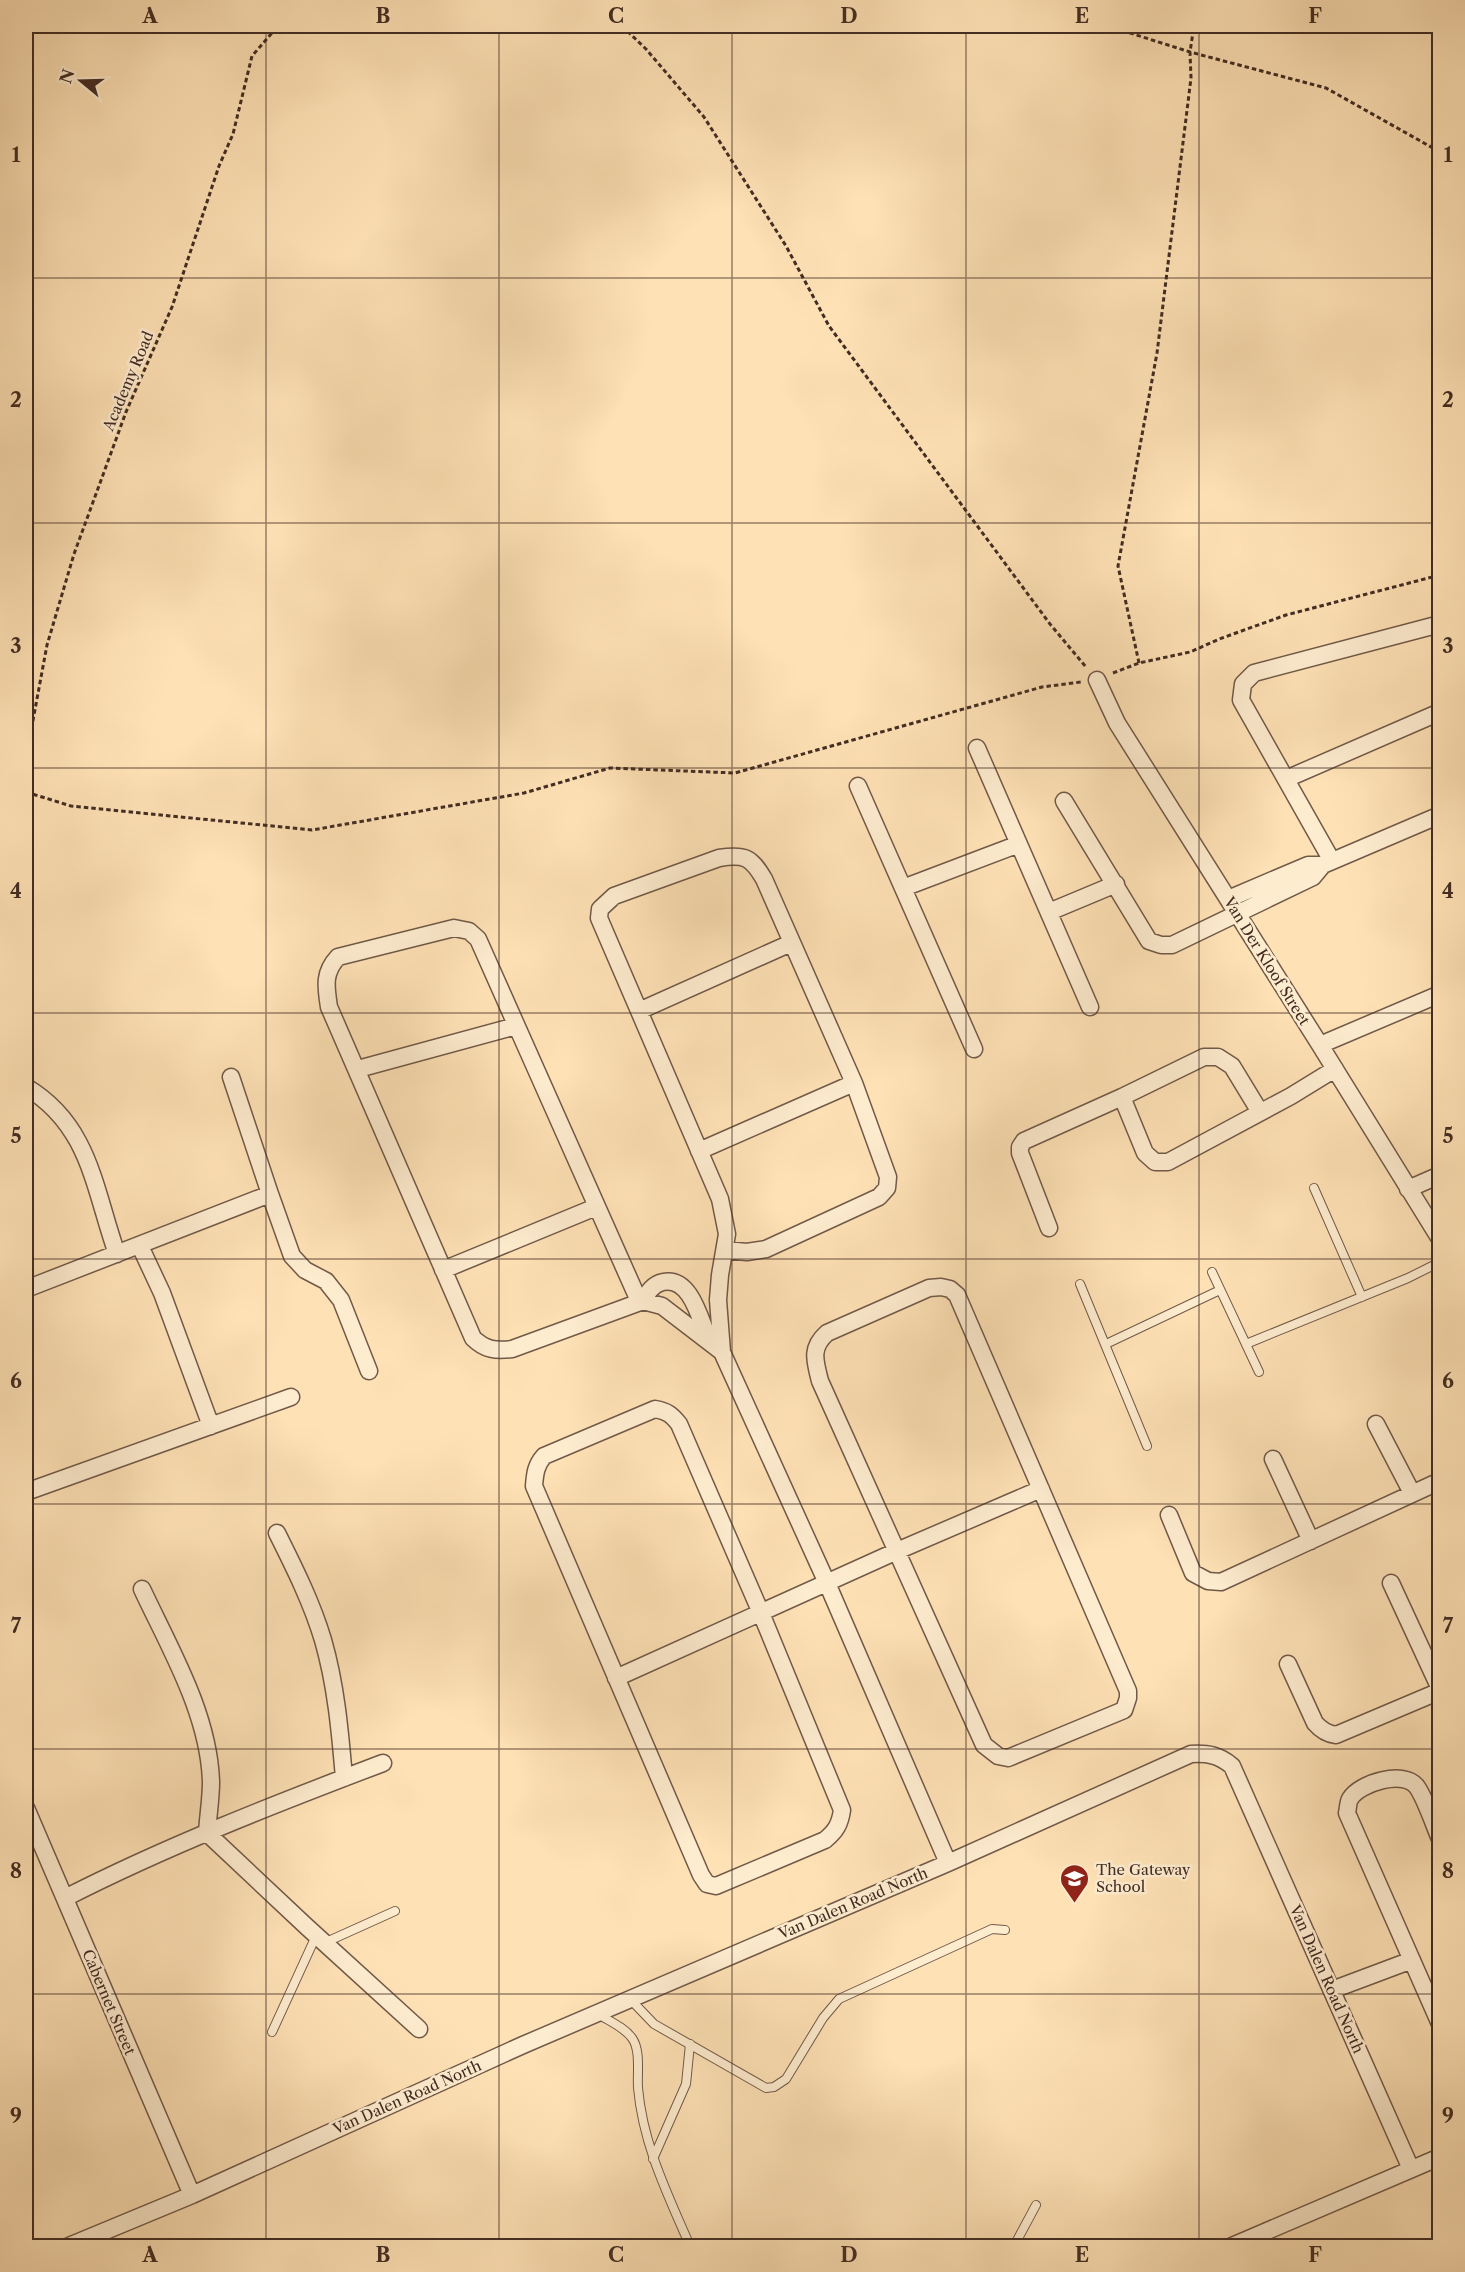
<svg xmlns="http://www.w3.org/2000/svg" width="1465" height="2272" viewBox="0 0 1465 2272" font-family="'Libre Caslon Text',serif">
	<rect width="100%" height="100%" fill="#fee1b5"/>
	<filter id="stains"><feTurbulence type="fractalNoise" baseFrequency=".00333" numOctaves="4"/><feColorMatrix values="0 0 0 0 .2 0 0 0 0 .09 0 0 0 0 .02 0 0 0 .5 -.17"/></filter>
	<radialGradient id="worn" r=".72"><stop offset=".6" stop-color="#630" stop-opacity="0"/><stop offset="1" stop-color="#630" stop-opacity=".3"/></radialGradient>
	<g fill="none" stroke-linecap="round" stroke-linejoin="round">
		<defs>
			<path id="service" d="M1314 1188 1362 1297
				M1212 1272 1259 1372
				M1080 1284 1147 1446
				M1106 1344 1220 1290
				M1246 1344 1408 1278 1440 1262
				M324 1943 395 1911
				M630 1999 654 2024 766 2088 774 2087 786 2079 823 2018 839 1999 992 1929 1005 1930
				M598 2014C609 2021 624 2027 632 2038 641 2050 637 2074 638 2088 643 2145 668 2195 690 2246
				M272 2032 316 1936
				M653 2159 686 2084 690 2044
				M1014 2246 1036 2205"/>
			<path id="minor" d="M1097 680 1117 723 1320 1045 1440 1239
				M977 748 1090 1007
				M1286 779 1440 712
				M858 786 974 1049
				M1064 801 1149 941 1161 945H1172L1313 877 1323 865 1440 815
				M1332 861 1241 700 1243 684 1254 673 1440 624
				M903 888 1019 844
				M1228 899 1308 865H1323
				M1049 912 1116 884
				M639 1011 791 943
				M1320 1045 1440 994
				M358 1069 516 1026
				M26 1087C90 1125 94 1189 117 1254
				M1122 1097 1145 1153 1155 1162H1168L1291 1096 1335 1069
				M699 1151 854 1083
				M1408 1189 1440 1175
				M270 1194 292 1256 305 1270 326 1281 341 1300 369 1371
				M1049 1228 1020 1153V1147L1024 1141 1122 1097 1204 1057H1218L1232 1066 1260 1112
				M140 1246 162 1293 211 1426
				M725 1250 747 1252 766 1249 879 1197 887 1188 888 1177 854 1083 764 879C751 857 745 854 719 858L614 896 600 909 599 918 720 1199 727 1234 720 1275 718 1300 722 1352 827 1583 948 1863
				M443 1270 596 1207
				M941 1287 950 1289 957 1295 1128 1691V1698L1124 1710 1008 1758 998 1756 984 1745 820 1381C815 1361 810 1348 827 1333L929 1288Z
				M26 1289 270 1194 231 1077
				M639 1301 478 939 469 931 454 928 338 957C323 973 326 987 329 1007L473 1338C485 1350 496 1351 512 1349L643 1301 662 1306 722 1352
				M643 1301C648 1292 653 1284 663 1282 691 1276 700 1320 709 1340
				M655 1409C667 1411 672 1415 679 1424L761 1613 842 1810C840 1824 836 1831 825 1840L716 1886 707 1884 701 1875 534 1486C535 1473 536 1465 544 1456Z
				M1376 1424 1412 1493
				M1273 1459 1311 1541
				M26 1492 291 1397
				M1169 1515 1193 1573 1208 1581 1221 1582 1440 1481
				M277 1533C294 1567 312 1603 323 1640 336 1685 340 1731 344 1778
				M1391 1583 1440 1689
				M142 1589C170 1649 209 1714 211 1782 211 1799 208 1816 207 1833L307 1927 419 2029
				M1288 1664 1315 1723C1321 1730 1327 1734 1336 1735L1440 1691
				M616 1678 897 1551 1041 1489
				M26 1808 192 2195
				M1440 1839C1434 1825 1425 1798 1417 1787 1405 1769 1359 1783 1350 1799 1348 1802 1348 1809 1347 1813L1440 2024
				M65 1898C167 1846 275 1804 383 1763
				M1332 1990 1412 1960
				M69 2246 192 2195 523 2045 948 1863 1191 1754C1208 1753 1219 1755 1232 1766L1411 2169
				M1232 2246 1440 2157"/>
		</defs>
		<!-- service casing -->
		<use href="#service" stroke="#715948" stroke-width="10"/>
		<!-- minor casing -->
		<use href="#minor" stroke="#715948" stroke-width="19"/>
		<!-- path -->
		<path stroke="#422c23" stroke-width="3" stroke-dasharray="4.5 3" stroke-linecap="butt" d="M622 26 646 49 704 117 786 246 829 326 1050 624 1086 667
			M1108 26 1190 52 1326 88 1440 152
			M1139 663 1118 566 1157 353 1191 78 1190 52 1194 26
			M1113 673 1139 663 1190 652 1222 638 1286 615 1440 575
			M26 758 47 645 74 554 126 412 172 307 219 166 233 134 252 56 278 26
			M26 792 71 806 312 830 524 793 610 768 735 773 1042 687 1081 682"/>
		<!-- service -->
		<use href="#service" stroke="#feeccf" stroke-width="8"/>
		<!-- minor -->
		<use href="#minor" stroke="#feeccf" stroke-width="16"/>
	</g>
	<!-- grid -->
	<path fill="none" stroke="#422c23" stroke-width="1.5" stroke-opacity="0.55" d="M266 26V2246M499 26V2246M732 26V2246M966 26V2246M1199 26V2246M26 278H1440M26 523H1440M26 768H1440M26 1013H1440M26 1259H1440M26 1504H1440M26 1749H1440M26 1994H1440"/>
	<!-- icons -->
	<defs>
		<symbol id="school-pin" viewBox="-11 -11 22 30"><path d="M0 17L-7.5 6A9.5 9.5 0 1 1 7.5 6Z" fill="#8f2418" stroke="#feeccf"/><path d="M0-5L7-2L0 1L-7-2ZM-4 1L0 2.5L4 1V4Q0 6-4 4Z" fill="#fff"/></symbol>
	</defs>
	<g fill-rule="evenodd">
		<use href="#school-pin" x="1058" y="1862" width="33" height="45"/>
	</g>
	<g text-anchor="middle" dominant-baseline="central" stroke-width="5" stroke-linejoin="round" paint-order="stroke">
		<!-- street labels -->
		<g font-size="15" fill="#422c23" stroke="#feeccf">
			<text transform="translate(128 381) rotate(-67)">Academy Road</text>
			<text transform="translate(1267 961) rotate(58)">Van Der Kloof Street</text>
			<text transform="translate(853 1903) rotate(-23)">Van Dalen Road North</text>
			<text transform="translate(1327 1979) rotate(66)">Van Dalen Road North</text>
			<text transform="translate(109 2002) rotate(67)">Cabernet Street</text>
			<text transform="translate(407 2097) rotate(-24)">Van Dalen Road North</text>
		</g>
		<!-- poi labels -->
		<g font-size="15" fill="#422c23" stroke="#feeccf" text-anchor="start">
			<text x="1096" y="1869">The Gateway<tspan x="1096" dy="17">School</tspan></text>
		</g>
	</g>
	<!-- margin -->
	<rect width="1465" height="2272" fill="none" stroke="#fee1b5" stroke-width="66"/>
	<!-- north arrow -->
	<g transform="translate(81 81) rotate(289)" stroke="#feeccf" stroke-width="4.5" paint-order="stroke">
	<path d="M0-4.5L10 22L0 15L-10 22Z" fill="#422c23"/>
	<text y="-9" font-size="16" font-weight="bold" text-anchor="middle" fill="#422c23">N</text>
	</g>
	<rect x="33" y="33" width="1399" height="2206" fill="none" stroke="#422c23" stroke-width="2"/>
	<g font-size="20" text-anchor="middle" font-weight="bold" fill="#422c23">
		<text x="150" y="23">A</text>
		<text x="383" y="23">B</text>
		<text x="616" y="23">C</text>
		<text x="849" y="23">D</text>
		<text x="1082" y="23">E</text>
		<text x="1315" y="23">F</text>
		<text x="16" y="162">1</text>
		<text x="1448" y="162">1</text>
		<text x="16" y="407">2</text>
		<text x="1448" y="407">2</text>
		<text x="16" y="653">3</text>
		<text x="1448" y="653">3</text>
		<text x="16" y="898">4</text>
		<text x="1448" y="898">4</text>
		<text x="16" y="1143">5</text>
		<text x="1448" y="1143">5</text>
		<text x="16" y="1388">6</text>
		<text x="1448" y="1388">6</text>
		<text x="16" y="1633">7</text>
		<text x="1448" y="1633">7</text>
		<text x="16" y="1878">8</text>
		<text x="1448" y="1878">8</text>
		<text x="16" y="2123">9</text>
		<text x="1448" y="2123">9</text>
		<text x="150" y="2262">A</text>
		<text x="383" y="2262">B</text>
		<text x="616" y="2262">C</text>
		<text x="849" y="2262">D</text>
		<text x="1082" y="2262">E</text>
		<text x="1315" y="2262">F</text>
	</g>
	<rect width="100%" height="100%" filter="url(#stains)"/>
	<rect width="100%" height="100%" fill="url(#worn)"/>
</svg>
